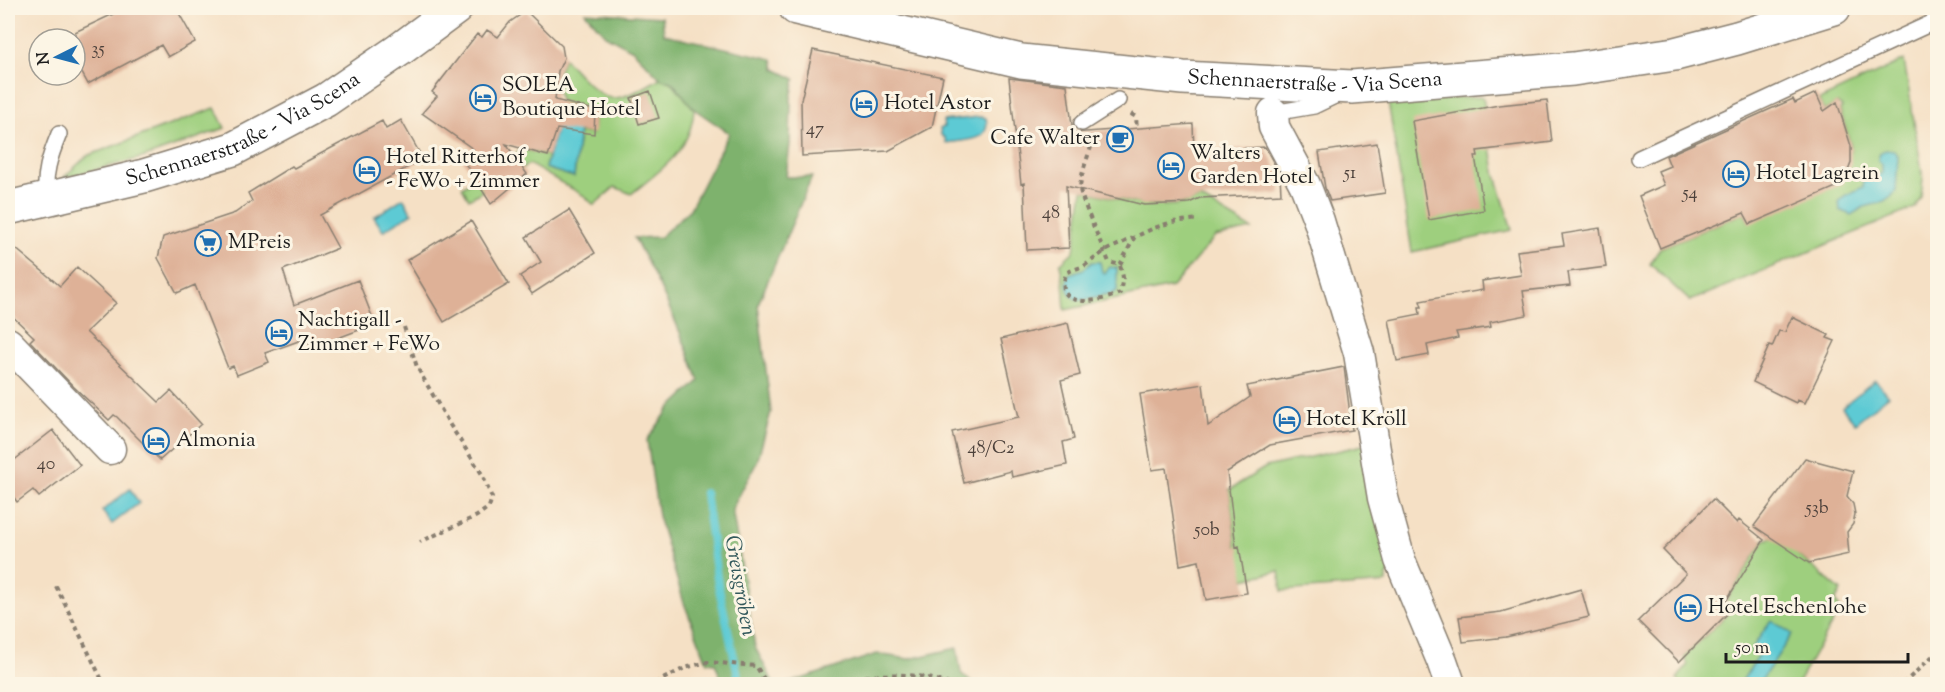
<svg xmlns="http://www.w3.org/2000/svg" width="1945" height="692" viewBox="0 0 1945 692" font-family="'Sorts Mill Goudy',serif">
	<rect width="100%" height="100%" fill="#fcf5e5"/>
	<filter id="ink" filterUnits="userSpaceOnUse"><feTurbulence type="fractalNoise" baseFrequency=".0167" numOctaves="2"/><feDisplacementMap in="SourceGraphic" scale="12" xChannelSelector="R" yChannelSelector="G"/><feConvolveMatrix kernelMatrix="1 2 1 2 8 2 1 2 1" color-interpolation-filters="sRGB"/></filter>
	<filter id="wash" filterUnits="userSpaceOnUse"><feTurbulence type="fractalNoise" baseFrequency=".008" numOctaves="4" result="noise"/><feDisplacementMap in="SourceGraphic" scale="24" xChannelSelector="R" yChannelSelector="G"/><feGaussianBlur stdDeviation="1.35" result="paint"/><feColorMatrix in="noise" values="0 0 0 0 0 0 0 0 0 0 0 0 0 0 0 0 0 1.4 0 .05"/><feComposite in="paint" operator="in"/></filter>
	<g filter="url(#wash)">
		<rect width="100%" height="100%" fill="#f5e0c5"/>
		<!-- green -->
		<path fill="#9ecf7e" stroke="#5d764d" stroke-width="1.5" d="M564 58C573 68 598 98 612 98 625 99 649 85 660 78L673 83 694 109C691 151 662 169 631 194L615 187 594 205 583 195 529 164 469 199 462 187 523 149 548 156 545 168 574 177 579 132 593 134 595 111 561 102C554 86 557 74 564 58Z
			M1904 60 1923 178 1921 197 1915 208 1690 301 1650 264 1660 248 1744 213 1750 223 1841 154 1851 151V146L1840 110 1842 107 1837 103 1824 111 1819 100Z
			M1483 97 1495 172 1512 230 1412 252 1388 101Z
			M215 108 225 128 145 157 63 178 87 156Z
			M1083 190C1118 199 1165 215 1200 198L1252 229 1215 237 1172 287 1065 310 1063 281 1060 264 1074 251Z
			M1368 444 1391 570 1387 576V583L1282 591 1279 571 1244 579 1237 553 1229 490 1266 467Z
			M1779 536 1797 554 1841 591 1835 601 1840 609 1797 684H1682L1677 679 1688 664 1684 657 1731 610 1726 601 1764 540Z"/>
		<!-- forest -->
		<path fill="#7eb26d" stroke="#4d6744" stroke-width="1.5" d="M585 12 662 17 664 34 773 59 775 69 795 79 791 98 790 144 786 177H812L758 304 771 412 757 462 732 509 755 647 774 684H723L715 663 707 662 684 603 658 516 647 440 670 408 699 381C681 332 660 283 634 238L660 237 690 209 729 133 694 109 673 83 660 78 633 50 605 35Z
			M957 648 961 673 973 684H786L877 654 909 659Z"/>
		<!-- water -->
		<path fill="#5dcad4" stroke="#3c7378" stroke-width="1.5" d="M560 117 580 120 574 177 545 168Z
			M979 117 986 118C992 142 964 140 946 143L945 138 941 135 940 129 944 127 943 121Z
			M1887 150 1894 151 1898 156 1896 191 1891 197 1884 202 1864 207 1851 215 1840 210 1839 202 1844 196 1863 187 1864 176 1869 172 1872 176 1882 174V164L1878 161C1879 154 1880 151 1887 150Z
			M403 198 412 213 383 231 374 217Z
			M1092 262H1100L1102 272 1105 273 1110 267 1117 268V291L1112 294C1101 294 1092 299 1082 300 1067 300 1065 284 1069 274L1084 269Z
			M1875 380 1888 396 1855 423 1842 407Z
			M130 489 139 503 112 524 102 511Z
			M1771 620 1792 634 1759 684H1740L1759 655 1751 650Z"/>
		<g fill="none" stroke-linecap="round" stroke-linejoin="round">
			<!-- stream -->
			<path stroke="#5dcad4" stroke-width="8" d="M705 493 718 584 740 684"/>
		</g>
		<g id="blocks">
			<!-- building -->
			<path fill="#deb197" d="M126 8H176L195 42 168 57 161 45 88 84 75 60V32Z
				M526 11 562 46 564 58 558 71 555 100 595 110 594 134 557 129 548 156 506 144 527 174 491 204 461 157 473 149 422 113 437 96 432 92 477 34 482 37 487 30 498 37 510 22Z
				M813 50 943 77 932 127 888 151 802 156 801 100Z
				M1009 78 1067 85 1073 133 1193 124 1194 151 1265 147 1280 175 1281 194 1200 198 1189 203 1144 205 1066 186 1069 248 1027 250 1024 183 1021 184Z
				M650 91 659 118 639 124 631 98Z
				M1816 93 1824 111 1837 102 1851 146V163L1843 184 1750 224 1744 213 1660 248 1639 196 1664 185 1658 171 1670 166 1666 156 1793 99 1795 103Z
				M1547 100 1552 142 1477 151 1478 156H1475L1484 210 1429 220 1412 121 1499 105Z
				M401 120 423 159 320 215 338 248 283 270 294 305 358 280 375 324 311 348 307 338 265 353 269 362 237 375 233 366 228 368 195 285 177 293 158 258 163 237 235 213 252 201 248 193 292 166 294 168 382 121 386 129Z
				M1377 143 1385 193 1330 201 1325 188 1319 152Z
				M569 210 595 253 532 294 520 276 541 262 526 237Z
				M471 221 509 284 444 322 407 260Z
				M1600 228 1606 267 1568 272 1570 286 1523 291 1527 315 1490 322 1491 327 1456 332 1458 338 1427 345 1429 355 1397 361 1389 320 1420 314 1419 307H1422L1420 301 1483 290 1482 281 1521 275 1517 251 1564 245 1562 234Z
				M8 242 60 286 77 267 116 303 86 332 159 402 171 391 201 424 160 460 117 417 114 415 109 420 74 387 30 341 34 337 8 312Z
				M1792 317 1829 335 1827 338 1835 341 1805 403 1797 400 1796 403 1753 382 1769 346 1772 347 1779 331 1785 332Z
				M1068 323 1080 375 1061 380 1074 439 1063 442 1067 465 1012 477 1011 471 964 483 952 432 1019 417 1001 339Z
				M1344 367 1352 430 1270 445 1227 472 1236 547 1239 546 1247 593 1206 600 1199 561 1180 565 1166 468 1152 470 1140 394 1203 384 1208 426 1250 397 1247 386Z
				M53 430 80 465 39 497 33 490 17 502 8 489V465Z
				M1805 458 1853 471 1847 496 1853 504 1855 514 1853 524 1847 532 1849 554 1809 563 1754 526Z
				M1713 499 1737 523 1739 520 1764 540 1726 601 1731 610 1679 662 1638 621 1686 574 1663 550Z
				M1581 589 1589 617 1506 637 1463 642 1459 617 1501 612Z"/>
		</g>
	</g>
	<g filter="url(#ink)">
		<use href="#blocks" fill-opacity="0" stroke="#887e70" stroke-width="1.5"/>
		<g fill="none" stroke-linecap="round" stroke-linejoin="round">
			<defs>
				<path id="lane" d="M1273 113 1314 106 1341 93
					M1082 123 1118 100
					M1639 158 1938 20
					M47 199C43 175 50 156 59 134"/>
				<path id="street" d="M1273 113 1274 127 1305 185 1319 221 1359 353 1383 498 1400 560 1442 661 1450 684
					M8 343 110 449"/>
				<g id="secondary">
					<path id="s1" d="M796 8 1021 61 1183 78 1352 87 1573 69 1675 54 1737 38 1834 8"/>
					<path id="s2" d="M8 208 144 176 233 149 326 100 399 50 456 8"/>
				</g>
			</defs>
			<!-- lane casing -->
			<use href="#lane" stroke="#887e70" stroke-width="18"/>
			<!-- street casing -->
			<use href="#street" stroke="#887e70" stroke-width="33"/>
			<!-- secondary casing -->
			<use href="#secondary" stroke="#887e70" stroke-width="36"/>
			<!-- path -->
			<path stroke="#887e70" stroke-width="4" stroke-dasharray="4.5 4.5" stroke-linecap="butt" d="M1131 114 1136 117 1137 128
				M1094 138C1089 154 1081 172 1080 188 1079 195 1104 250 1109 262L1120 265 1123 277 1120 293C1100 303 1050 310 1067 272L1084 266 1105 251 1154 228 1172 222 1199 219
				M1120 265 1135 236
				M404 327 417 367 450 425 482 474 492 498 489 507 477 516 420 542
				M56 586 104 684
				M656 684 659 681 685 668 707 662 756 666 764 679 771 684
				M830 684C867 673 913 670 949 684
				M1903 684 1938 651"/>
			<!-- lane -->
			<use href="#lane" stroke="#fff" stroke-width="15"/>
			<!-- street -->
			<use href="#street" stroke="#fff" stroke-width="30"/>
			<!-- secondary -->
			<use href="#secondary" stroke="#fff" stroke-width="33"/>
		</g>
	</g>
	<!-- icons -->
	<defs>
		<symbol id="hotel-ring" viewBox="-11 -11 22 22"><circle r="9.5" fill="#fcf5e5" stroke="#1f6fb2" stroke-width="1.5"/><path d="M-6-4.5h1.5V1H6V5H4.5V3h-9V5H-6ZM-4 0a1.8 1.8 0 1 1 3.6 0ZM.5 0V-2.5h3Q6-2.5 6 0Z" fill="#1f6fb2"/></symbol>
		<symbol id="cafe-ring" viewBox="-11 -11 22 22"><circle r="9.5" fill="#fcf5e5" stroke="#1f6fb2" stroke-width="1.5"/><path d="M-5.5-4.5H6V0H3Q3 3.5 0 3.5H-2.5Q-5.5 3.5-5.5 0ZM3-3.2v2h1.7v-2ZM-6 4.5H4V6H-6Z" fill="#1f6fb2"/></symbol>
		<symbol id="supermarket-ring" viewBox="-11 -11 22 22"><circle r="9.5" fill="#fcf5e5" stroke="#1f6fb2" stroke-width="1.5"/><path d="M-6-5.5h2.5l.6 2H6L4.5 2H-2.5L-4.4-4H-6ZM-1.5 3.2a1.3 1.3 0 1 0 .1 0ZM3 3.2a1.3 1.3 0 1 0 .1 0Z" fill="#1f6fb2"/></symbol>
	</defs>
	<g fill-rule="evenodd">
		<use href="#hotel-ring" x="468" y="83" width="30" height="30"/>
		<use href="#hotel-ring" x="849" y="89" width="30" height="30"/>
		<use href="#cafe-ring" x="1105" y="124" width="30" height="30"/>
		<use href="#hotel-ring" x="1156" y="151" width="30" height="30"/>
		<use href="#hotel-ring" x="352" y="155" width="30" height="30"/>
		<use href="#hotel-ring" x="1721" y="159" width="30" height="30"/>
		<use href="#supermarket-ring" x="193" y="228" width="30" height="30"/>
		<use href="#hotel-ring" x="264" y="318" width="30" height="30"/>
		<use href="#hotel-ring" x="1272" y="405" width="30" height="30"/>
		<use href="#hotel-ring" x="141" y="426" width="30" height="30"/>
		<use href="#hotel-ring" x="1673" y="593" width="30" height="30"/>
	</g>
	<g text-anchor="middle" dominant-baseline="central" stroke-width="6" stroke-linejoin="round" paint-order="stroke">
		<!-- number labels -->
		<g font-size="18" fill="#4c413b">
			<text x="98" y="50">35</text>
			<text x="815" y="130">47</text>
			<text x="1350" y="174">51</text>
			<text x="1690" y="194">54</text>
			<text x="1051" y="214">48</text>
			<text x="991" y="449">48/C2</text>
			<text x="46" y="465">40</text>
			<text x="1817" y="509">53b</text>
			<text x="1207" y="531">50b</text>
		</g>
		<!-- street labels -->
		<g font-size="21" fill="#1c1c1c" stroke="#fcf5e5">
			<text stroke="none"><textPath href="#s1" startOffset="526">Schennaerstraße - Via Scena</textPath></text>
			<text stroke="none"><textPath href="#s2" startOffset="249">Schennaerstraße - Via Scena</textPath></text>
		</g>
		<!-- poi labels -->
		<g font-size="21" fill="#1c1c1c" stroke="#fcf5e5" text-anchor="start">
			<text x="502" y="86">SOLEA<tspan x="502" dy="24">Boutique Hotel</tspan></text>
			<text x="884" y="104">Hotel Astor</text>
			<text x="1100" y="139" text-anchor="end">Cafe Walter</text>
			<text x="1190" y="154">Walters<tspan x="1190" dy="24">Garden Hotel</tspan></text>
			<text x="386" y="158">Hotel Ritterhof<tspan x="386" dy="24">- FeWo + Zimmer</tspan></text>
			<text x="1756" y="174">Hotel Lagrein</text>
			<text x="228" y="243">MPreis</text>
			<text x="298" y="321">Nachtigall -<tspan x="298" dy="24">Zimmer + FeWo</tspan></text>
			<text x="1306" y="420">Hotel Kröll</text>
			<text x="176" y="441">Almonia</text>
			<text x="1708" y="608">Hotel Eschenlohe</text>
		</g>
		<!-- water labels -->
		<g font-size="22" font-style="italic" fill="#33595c" stroke="#fcf5e5">
			<text transform="translate(739 586) rotate(80)">Greisgröben</text>
		</g>
	</g>
	<!-- margin -->
	<rect width="1945" height="692" fill="none" stroke="#fcf5e5" stroke-width="30"/>
	<!-- north arrow -->
	<g transform="translate(57 57) rotate(264)"><circle r="28" fill="#fcf5e5" stroke="#a29e95" stroke-width="1.5"/>
	<path d="M0-4.5L10 22L0 15L-10 22Z" fill="#1f6fb2"/>
	<text y="-9" font-size="16" font-weight="bold" text-anchor="middle" fill="#1c1c1c">N</text>
	</g>
	<!-- scale -->
	<path d="M1726 653v9h182v-9" fill="none" stroke="#1c1c1c" stroke-width="3"/>
	<text x="1735" y="653" font-size="18" fill="#1c1c1c" stroke="#fcf5e5" stroke-width="4.5" paint-order="stroke">50 m</text>
</svg>
